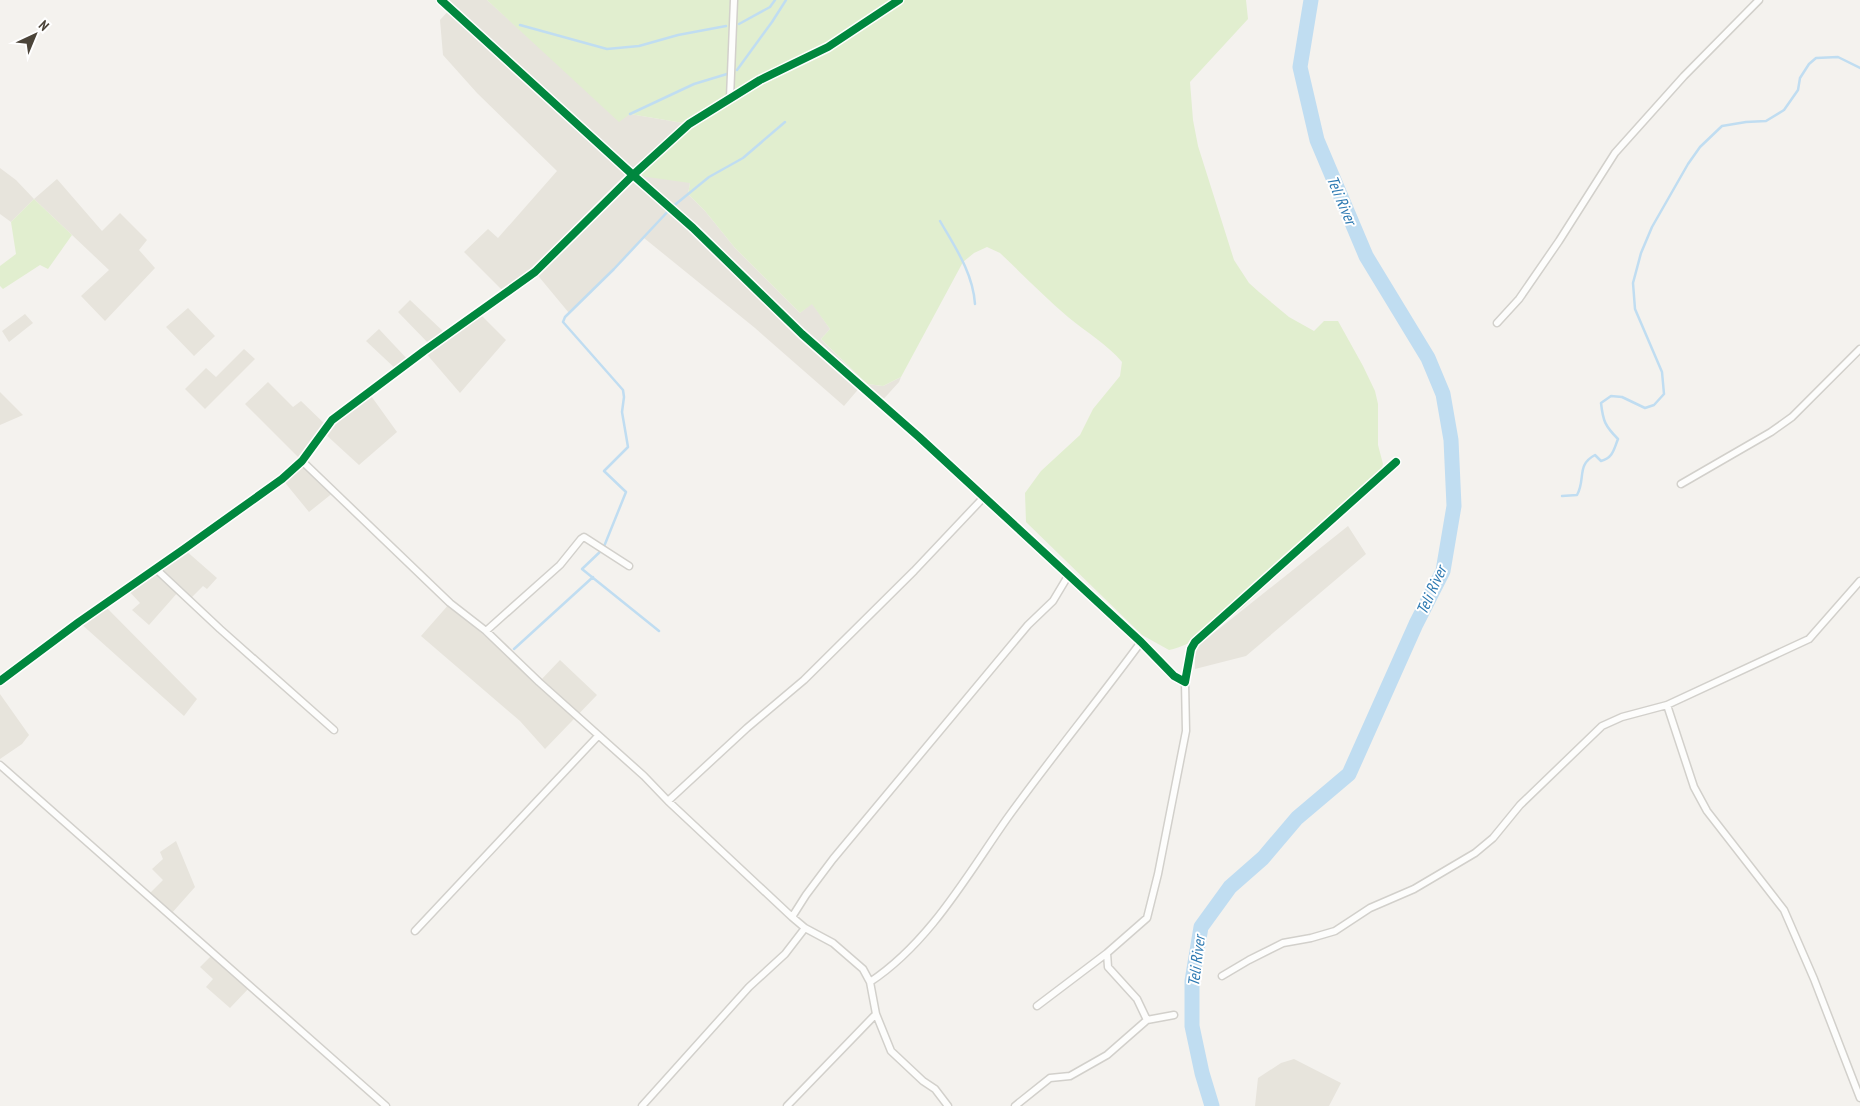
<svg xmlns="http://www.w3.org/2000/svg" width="1860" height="1106" viewBox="0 0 1860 1106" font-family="'PT Sans Narrow',sans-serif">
	<rect width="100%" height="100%" fill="#f4f2ee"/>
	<!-- residential -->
	<path fill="#e7e4dc" d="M441 0H487L602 104 630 114 689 124 690 183 688 194 705 211 735 248 800 313 812 303 830 329 821 339 866 384 883 386 901 377 899 382 880 403 861 386 844 406 755 328 644 238 569 313 535 272 505 293 464 252 488 229 498 238 557 171 477 93 443 55 440 20 450 9Z
		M0 168 16 180 34 199 57 179 102 231 120 213 147 240 139 250 155 268 105 321 81 296 109 270 34 199 11 222 0 214Z
		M410 300 447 335 478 312 506 340 460 393 424 351 431 346 398 312Z
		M188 308 215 336 194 356 166 327Z
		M25 314 33 323 9 342 2 331Z
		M379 329 410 362 398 371 366 341Z
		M244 349 255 359 205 409 185 389 206 368 216 377Z
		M268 382 293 407 301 401 328 427 369 393 397 432 359 465 324 433 303 461 334 492 309 512 282 479 302 461 245 404Z
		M0 392 23 415 0 425Z
		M1348 526 1366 554 1246 656 1195 669V648Z
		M184 549 217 578 207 589 203 586 189 600 179 591 149 625 132 610 140 603 127 589Z
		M450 603 472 625 539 682 560 660 597 695 545 749 520 721 421 636Z
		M104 605 197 699 184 716 79 622Z
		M0 694 29 735 22 744 0 759Z
		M176 841 195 887 171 914 148 895 163 880 152 869 163 859 160 852Z
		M214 953 250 987 230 1008 206 987 213 979 200 967Z
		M1294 1059 1341 1083 1329 1106H1255L1258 1078 1281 1063Z"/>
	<!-- green -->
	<path fill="#e1eecf" d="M487 0H1246L1248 19 1190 82 1193 120 1198 146 1234 260 1249 283 1259 292 1289 317 1314 331 1324 321H1338L1363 366 1375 391 1378 404V445L1383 464 1378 482 1240 610C1220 625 1193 645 1169 650L1142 635 1026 522 1025 493 1041 471 1080 435 1093 409 1120 376 1122 362C1108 345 1086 332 1068 317 1045 297 1022 274 1000 253L987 247 974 253 963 262 901 377 883 386 867 384 821 339 830 329 812 304 800 313 735 248 705 211 688 194 690 183 633 175 689 124 630 114 619 122Z
		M34 199 72 235 48 269 40 265 3 289 0 286V266L16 254 11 222Z"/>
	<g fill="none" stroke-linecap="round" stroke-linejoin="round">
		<!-- stream -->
		<path stroke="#c0ddf1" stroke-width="2.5" d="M739 24 770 7 775 0
			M520 25 607 49 639 46 678 35 726 26
			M737 70 772 22 786 0
			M630 114 694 84 727 74
			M940 221C955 247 973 273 975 304
			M1562 496 1577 495C1586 479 1576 465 1595 455L1601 461C1613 458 1614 449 1618 439 1605 426 1603 421 1601 403L1611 396 1622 397 1645 408 1654 405 1664 394 1662 372 1635 309 1633 283 1641 253 1652 227 1688 164 1700 147 1722 126 1746 122 1766 121 1784 110 1798 90 1800 78 1809 64 1816 58 1838 57 1860 68
			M659 631 582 569 603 549 626 492 604 471 628 447 622 412 624 397 623 390 563 322 565 317 614 269 671 208 709 177 743 158 785 122
			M514 649 593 577"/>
		<!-- river -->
		<path stroke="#c0ddf1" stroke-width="15" d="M1212 1106 1202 1073 1192 1026V981L1201 927 1230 887 1263 858 1297 818 1349 774 1416 624 1443 571 1454 506 1451 440 1443 394 1428 358 1366 256 1317 140 1300 67 1311 0"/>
		<defs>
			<path id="street" d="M899 0 828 47 760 80 689 124 633 175 693 228 802 334 919 437 1141 642 1174 676 1185 682 1191 649 1195 642 1396 462
				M730 98 734 0
				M1497 323 1519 299 1559 241 1615 153 1684 76 1759 0
				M302 461 450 603 486 631 539 682 644 776 668 801 792 917 805 928 833 943 863 969 870 982 876 1014 891 1051 923 1081 935 1089 948 1106
				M1681 484 1771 432 1792 417 1860 349
				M156 569 220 629 334 730
				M486 631 560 565 581 539 584 537 629 566
				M0 681 79 622 184 549 282 479 302 461 332 420 424 351 535 272 633 175 441 0
				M1667 705 1694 787 1707 811 1784 910 1814 979 1860 1098
				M0 765 386 1106
				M668 801 747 728 804 680 914 571 984 497
				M792 917 806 895 833 859 1028 625 1053 601 1068 576
				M415 931 598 736
				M1222 976 1249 960 1283 943 1311 938 1335 931 1370 908 1414 889 1475 853 1493 838 1520 805 1602 726 1622 717 1667 705 1809 639 1860 581
				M870 982C929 943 966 877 1006 820 1049 760 1097 702 1141 642
				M1037 1006 1107 953
				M1147 1020 1137 999 1108 967 1107 953 1147 918 1158 874 1186 731 1185 682
				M642 1106 749 987 785 954 805 928
				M787 1106 876 1014
				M1015 1106 1050 1078 1070 1076 1107 1055 1147 1020 1174 1015"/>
		</defs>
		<!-- street casing -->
		<use href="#street" stroke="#d2d0cb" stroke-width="9"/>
		<!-- street -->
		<use href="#street" stroke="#fdfdfc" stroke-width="6"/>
		<defs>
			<path id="cycleway" d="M899 0 828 47 760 80 689 124 633 175 693 228 802 334 919 437 1141 642 1174 676 1185 682 1191 649 1195 642 1396 462
				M0 681 79 622 184 549 282 479 302 461 332 420 424 351 535 272 633 175 441 0"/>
		</defs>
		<!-- cycleway casing -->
		<use href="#cycleway" stroke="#fff" stroke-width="11"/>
		<!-- cycleway -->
		<use href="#cycleway" stroke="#00873e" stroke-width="8"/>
	</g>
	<g text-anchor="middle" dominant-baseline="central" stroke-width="4" stroke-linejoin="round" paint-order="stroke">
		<!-- water labels -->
		<g font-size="16" font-style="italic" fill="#2e7ab2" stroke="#fff">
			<text transform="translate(1342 200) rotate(67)">Teli River</text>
			<text transform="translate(1431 590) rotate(-66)">Teli River</text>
			<text transform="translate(1196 961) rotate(-83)">Teli River</text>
		</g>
	</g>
	<!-- north arrow -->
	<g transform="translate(35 35) rotate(44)" stroke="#ffffff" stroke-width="4" paint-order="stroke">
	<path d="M0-4L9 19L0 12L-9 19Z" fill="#4b4439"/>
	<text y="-8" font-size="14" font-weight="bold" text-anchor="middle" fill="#4b4439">N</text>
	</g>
</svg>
